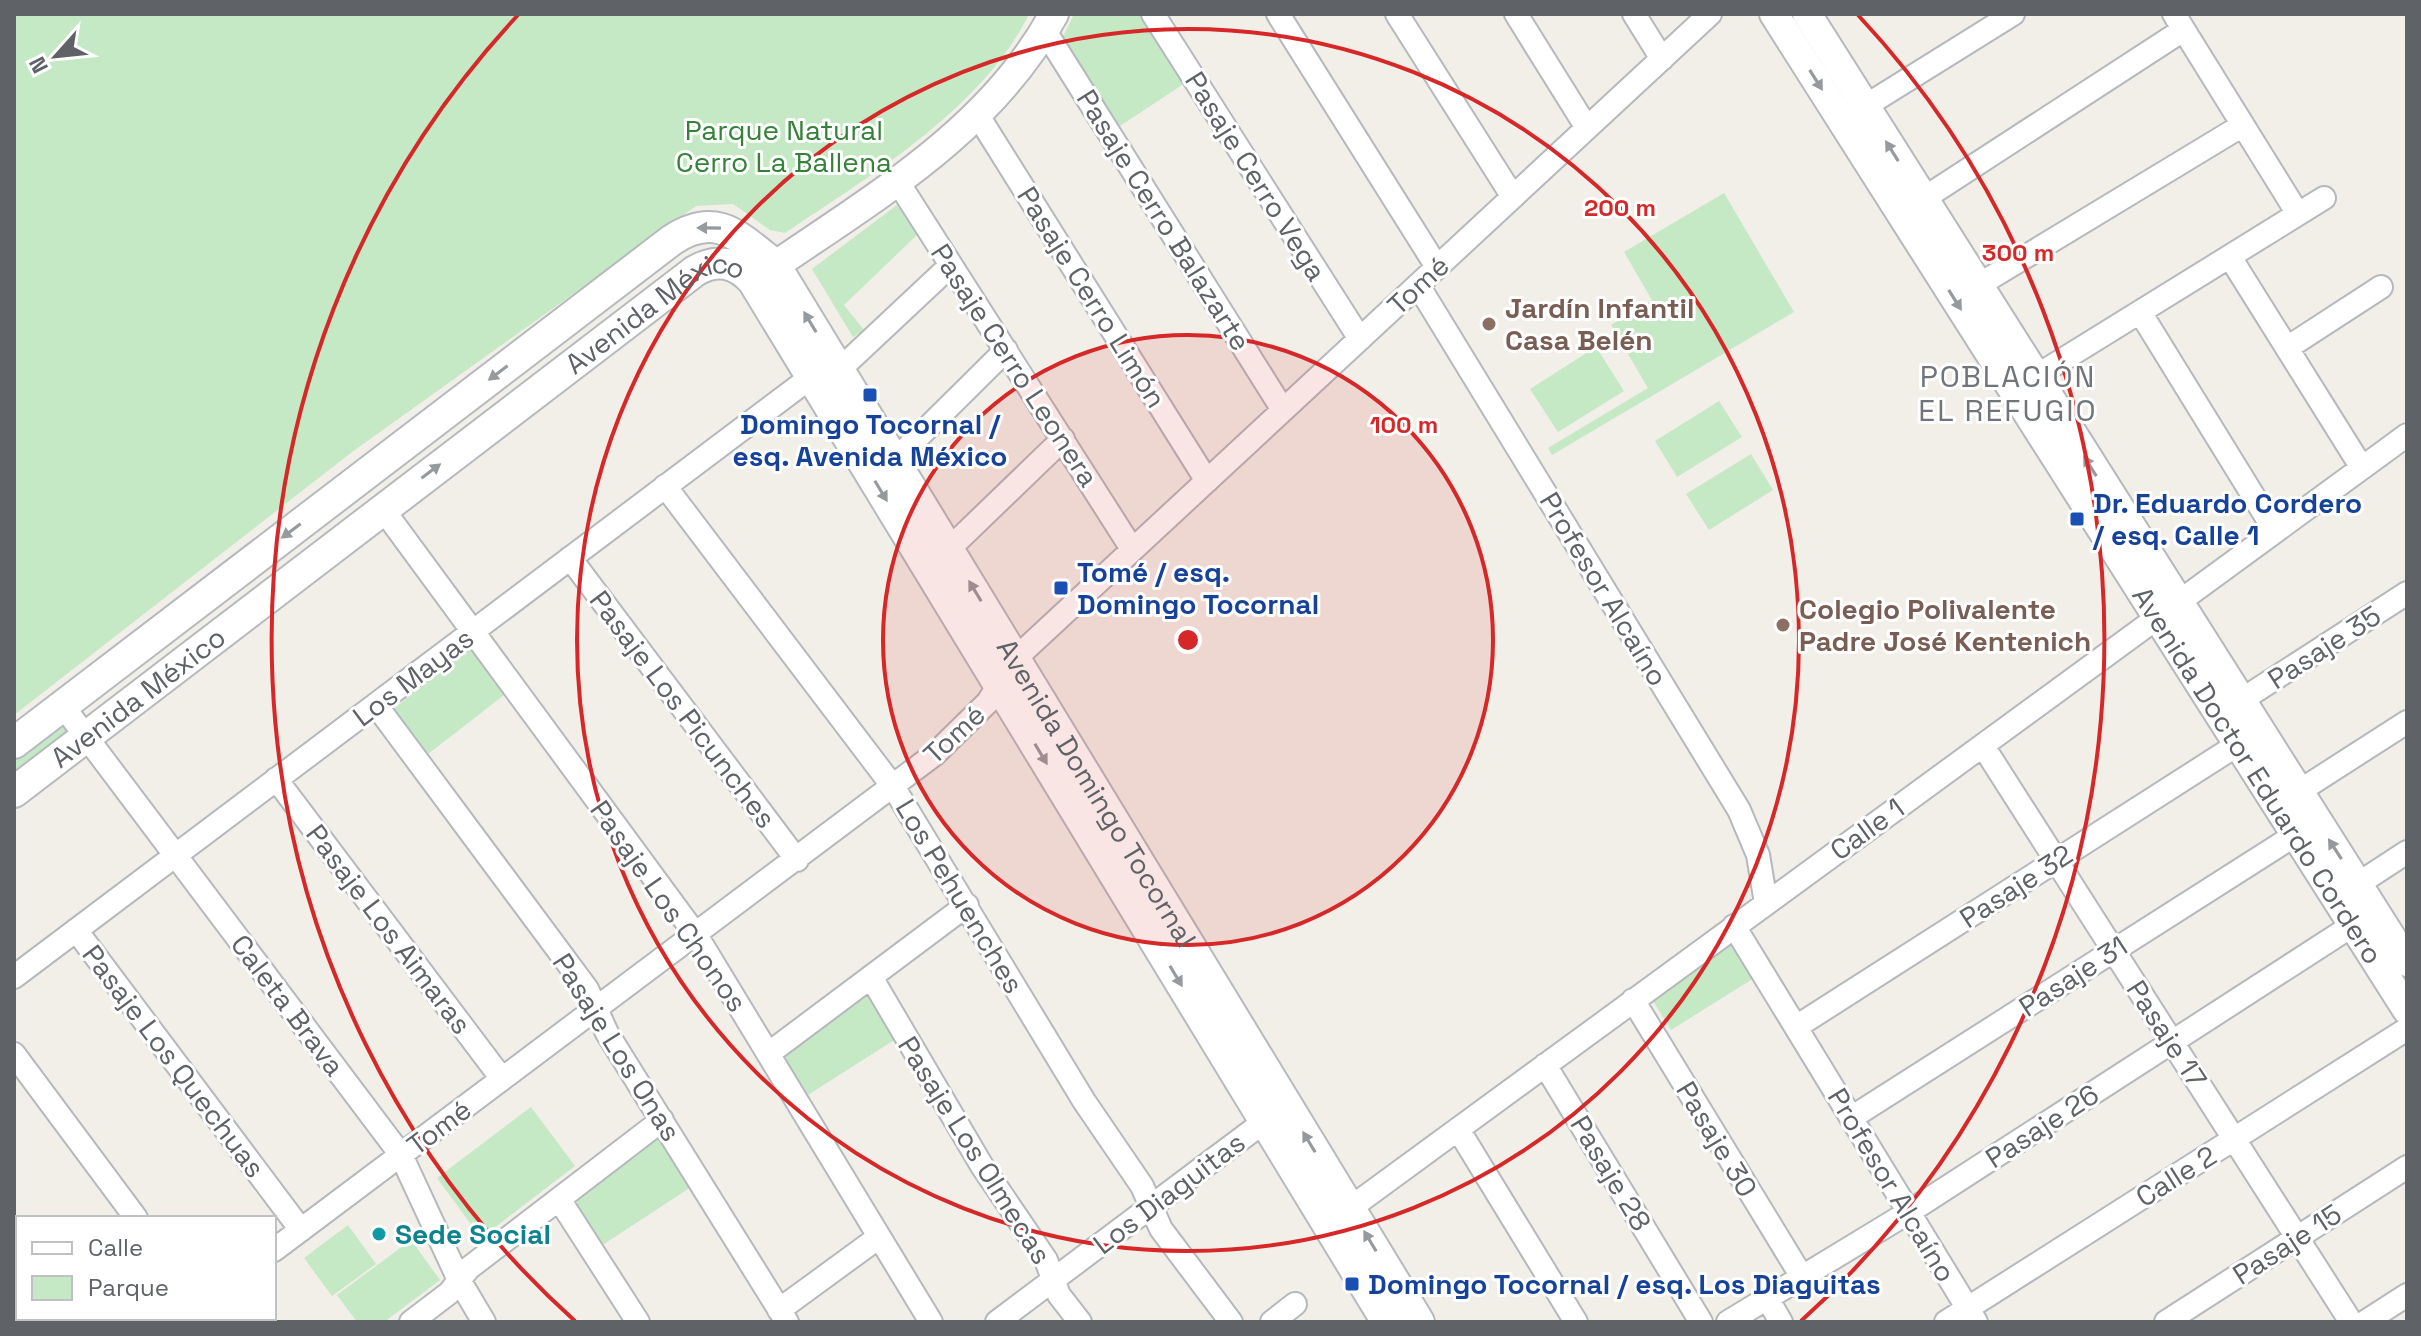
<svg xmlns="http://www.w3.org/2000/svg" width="2421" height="1336" viewBox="0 0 2421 1336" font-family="'Space Grotesk',sans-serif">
	<rect width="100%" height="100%" fill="#f1efe8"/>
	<!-- green -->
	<path fill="#c5e8c5" d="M14 14H1029C983 108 870 176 785 233L770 230 733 204 696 206 352 452 14 715Z
		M1074 14H1144L1185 83 1111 132 1061 41Z
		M1724 193 1794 312 1552 455 1548 448 1648 388 1611 325 1652 300 1624 252Z
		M897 205 918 234 844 305 864 330 853 337 812 269Z
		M1596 347 1624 391 1558 432 1530 389Z
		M1719 401 1742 437 1677 477 1655 441Z
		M1751 454 1773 490 1709 530 1686 494Z
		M473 647 508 692 428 754 393 709Z
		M63 720 73 734 14 782V756Z
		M1733 944 1754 978 1671 1030 1653 1001Z
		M871 990 899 1037 803 1098 778 1055Z
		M531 1107 575 1166 481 1238 437 1178Z
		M662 1132 694 1185 601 1246 572 1201Z
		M348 1225 376 1264 332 1296 304 1258Z
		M411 1240 440 1280 384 1322H357L337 1295Z"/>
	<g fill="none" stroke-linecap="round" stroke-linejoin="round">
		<defs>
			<path id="minor" d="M1153 14 1360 339
				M1278 14 1437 267
				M1397 14 1513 197
				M1516 14 1587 128
				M1634 14 1662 59
				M2174 14 2298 214
				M1045 31 1283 410
				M977 114 1207 481
				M1851 115 2013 14
				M898 182 1132 549
				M1923 199 2183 30
				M2230 257 2362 468
				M1418 285 1739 810 1758 855 1766 903
				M1977 286 2243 125
				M2140 312 2275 531
				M2287 348 2381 287
				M839 370 951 265
				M2022 385 2324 198
				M895 460 1006 350
				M665 486 894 788 1084 1101 1142 1186 1161 1229 1231 1322
				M382 508 696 935 931 1322
				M949 549 1063 439
				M570 558 797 860
				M2240 701 2407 593
				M376 705 587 989 607 1033 787 1322
				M63 706 401 1155 459 1280 484 1322
				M1983 746 2351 1322
				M276 779 502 1079
				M2298 792 2407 722
				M2358 884 2407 852
				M1734 926 1976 1322
				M76 930 301 1230
				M14 977 811 377
				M871 977 982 1166 1046 1260 1059 1295 1080 1322
				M1633 1000 1802 1277
				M1796 1027 2237 745
				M14 1054 136 1218
				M768 1054 967 905
				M1545 1065 1701 1322
				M1851 1118 2295 835
				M1458 1129 1576 1322
				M559 1199 638 1322
				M1338 1217 2407 435
				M274 1250 935 754 988 702 1016 658 1710 14
				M14 1277 18 1282
				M1767 1298 1781 1322
				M779 1310 879 1237
				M45 1318 48 1322
				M177 1322 183 1318
				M411 1322 449 1293 469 1268 662 1120
				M997 1322 1265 1121
				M1272 1322 1295 1304
				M1728 1322 1909 1212 2353 925
				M1946 1322 2407 1029
				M2166 1322 2407 1167
				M2365 1322 2407 1295"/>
			<g id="tertiary">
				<path id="s1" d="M1774 14 2407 1010"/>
				<path d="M1807 14 2407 962"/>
				<path d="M757 278C866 202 989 134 1054 14"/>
			</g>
			<g id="secondary">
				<path id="s2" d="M14 743 672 240C717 210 739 237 775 265L1419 1322"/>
				<path id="s3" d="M14 792 695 271C717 258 736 262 753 281L1387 1322"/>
			</g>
		</defs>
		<!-- minor casing -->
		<use href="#minor" stroke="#b5b8bc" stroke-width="26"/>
		<!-- tertiary casing -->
		<use href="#tertiary" stroke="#b5b8bc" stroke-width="32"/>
		<!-- secondary casing -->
		<use href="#secondary" stroke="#b6babf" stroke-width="34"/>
		<!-- minor -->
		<use href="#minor" stroke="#fff" stroke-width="22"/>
		<!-- tertiary -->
		<use href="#tertiary" stroke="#fff" stroke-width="28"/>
		<!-- secondary -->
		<use href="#secondary" stroke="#fff" stroke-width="30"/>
	</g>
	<!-- one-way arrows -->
	<defs><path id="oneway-solid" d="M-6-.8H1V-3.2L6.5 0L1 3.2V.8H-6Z" transform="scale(2)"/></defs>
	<g fill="#979a9d">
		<use href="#oneway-solid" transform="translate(1816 80) rotate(58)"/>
		<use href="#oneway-solid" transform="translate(1892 151) rotate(-122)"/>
		<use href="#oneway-solid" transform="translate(709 228) rotate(-179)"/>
		<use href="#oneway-solid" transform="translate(1955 300) rotate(58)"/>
		<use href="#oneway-solid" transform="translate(810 322) rotate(-121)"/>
		<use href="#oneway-solid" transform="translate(498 373) rotate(143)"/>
		<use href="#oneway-solid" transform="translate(2090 466) rotate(-122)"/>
		<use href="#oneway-solid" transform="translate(431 471) rotate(-37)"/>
		<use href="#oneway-solid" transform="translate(881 491) rotate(59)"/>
		<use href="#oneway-solid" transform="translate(291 531) rotate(143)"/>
		<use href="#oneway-solid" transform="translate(975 591) rotate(-121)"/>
		<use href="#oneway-solid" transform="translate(1041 754) rotate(59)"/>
		<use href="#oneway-solid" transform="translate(2335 849) rotate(-123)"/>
		<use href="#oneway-solid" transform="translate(1176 976) rotate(59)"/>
		<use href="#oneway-solid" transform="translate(1309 1142) rotate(-121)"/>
		<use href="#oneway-solid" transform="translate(1370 1241) rotate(-121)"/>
	</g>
	<!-- distance rings -->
	<circle cx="1188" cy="640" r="305" fill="#d62828" fill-opacity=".12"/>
	<g fill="none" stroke="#d62828" stroke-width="4">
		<circle cx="1188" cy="640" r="305"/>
		<circle cx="1188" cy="640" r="611"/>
		<path d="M575 1321A916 916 0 0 1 518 15M1858 15A916 916 0 0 1 1801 1321"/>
	</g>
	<!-- markers -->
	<g fill="#8d6e63" stroke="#fff" stroke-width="3">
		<circle cx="1489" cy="324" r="8"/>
		<circle cx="1783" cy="625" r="8"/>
	</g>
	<g fill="#1a4fb4" stroke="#fff" stroke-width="3">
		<rect x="862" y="387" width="16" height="16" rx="4"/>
		<rect x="2069" y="511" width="16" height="16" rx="4"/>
		<rect x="1053" y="580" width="16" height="16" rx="4"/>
		<rect x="1344" y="1276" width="16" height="16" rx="4"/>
	</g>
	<circle fill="#0f9aa8" stroke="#fff" stroke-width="3" cx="379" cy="1234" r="8"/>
	<g text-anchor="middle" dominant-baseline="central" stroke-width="6" stroke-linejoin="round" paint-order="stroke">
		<!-- park labels -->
		<g font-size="28" fill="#348238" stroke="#fff">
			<text x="784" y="130">Parque Natural<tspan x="784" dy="32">Cerro La Ballena</tspan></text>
		</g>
		<!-- street labels -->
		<g font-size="28" fill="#5f6368" stroke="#fff">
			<text transform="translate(1256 176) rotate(58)">Pasaje Cerro Vega</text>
			<text transform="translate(1164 220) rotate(58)">Pasaje Cerro Balazarte</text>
			<text transform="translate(1418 285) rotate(-43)">Tomé</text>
			<text transform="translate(1092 297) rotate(58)">Pasaje Cerro Limón</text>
			<text stroke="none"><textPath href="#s3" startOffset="804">Avenida México</textPath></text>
			<text transform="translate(1015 365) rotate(57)">Pasaje Cerro Leonera</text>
			<text transform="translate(1604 589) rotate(59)">Profesor Alcaíno</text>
			<text transform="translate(2324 647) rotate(-33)">Pasaje 35</text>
			<text transform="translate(413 677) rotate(-37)">Los Mayas</text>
			<text stroke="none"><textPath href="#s3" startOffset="156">Avenida México</textPath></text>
			<text transform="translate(683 709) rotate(53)">Pasaje Los Picunches</text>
			<text transform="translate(954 734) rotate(-43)">Tomé</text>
			<text stroke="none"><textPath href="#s1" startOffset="902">Avenida Doctor Eduardo Cordero</textPath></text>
			<text stroke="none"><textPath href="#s2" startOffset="1564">Avenida Domingo Tocornal</textPath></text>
			<text transform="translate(1867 829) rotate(-36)">Calle 1</text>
			<text transform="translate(2016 886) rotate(-33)">Pasaje 32</text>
			<text transform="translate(960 896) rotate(59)">Los Pehuenches</text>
			<text transform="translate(669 906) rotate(55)">Pasaje Los Chonos</text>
			<text transform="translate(389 929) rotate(53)">Pasaje Los Aimaras</text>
			<text transform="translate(2073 976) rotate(-33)">Pasaje 31</text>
			<text transform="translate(288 1005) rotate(53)">Caleta Brava</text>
			<text transform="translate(2167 1034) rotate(57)">Pasaje 17</text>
			<text transform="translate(617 1047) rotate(58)">Pasaje Los Onas</text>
			<text transform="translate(174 1061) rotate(53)">Pasaje Los Quechuas</text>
			<text transform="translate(2042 1126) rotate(-33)">Pasaje 26</text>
			<text transform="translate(439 1127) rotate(-37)">Tomé</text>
			<text transform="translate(1717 1139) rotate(59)">Pasaje 30</text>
			<text transform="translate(975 1150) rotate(58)">Pasaje Los Olmecas</text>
			<text transform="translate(1611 1173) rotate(59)">Pasaje 28</text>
			<text transform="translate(2176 1176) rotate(-32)">Calle 2</text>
			<text transform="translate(1892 1185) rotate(59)">Profesor Alcaíno</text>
			<text transform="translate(1169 1193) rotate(-37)">Los Diaguitas</text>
			<text transform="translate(2287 1244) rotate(-33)">Pasaje 15</text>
		</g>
		<!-- education labels -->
		<g font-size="28" font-weight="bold" fill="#785e54" stroke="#fff" text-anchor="start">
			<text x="1505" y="308">Jardín Infantil<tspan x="1505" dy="32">Casa Belén</tspan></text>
			<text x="1799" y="609">Colegio Polivalente<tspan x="1799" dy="32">Padre José Kentenich</tspan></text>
		</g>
		<!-- transit labels -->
		<g font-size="28" font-weight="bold" fill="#164399" stroke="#fff" text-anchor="start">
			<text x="870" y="424" text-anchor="middle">Domingo Tocornal /<tspan x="870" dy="32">esq. Avenida México</tspan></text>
			<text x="2093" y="503">Dr. Eduardo Cordero<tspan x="2093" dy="32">/ esq. Calle 1</tspan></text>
			<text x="1077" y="572">Tomé / esq.<tspan x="1077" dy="32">Domingo Tocornal</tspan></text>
			<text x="1368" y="1284">Domingo Tocornal / esq. Los Diaguitas</text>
		</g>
		<!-- culture labels -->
		<g font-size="28" font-weight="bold" fill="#0d838f" stroke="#fff" text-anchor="start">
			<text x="395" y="1234">Sede Social</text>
		</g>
		<!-- neighbourhood labels -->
		<g font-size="30" letter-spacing="2" fill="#70757a" stroke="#fff">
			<text x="2008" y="376">POBLACIÓN<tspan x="2008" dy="34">EL REFUGIO</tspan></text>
		</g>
	</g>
	<circle cx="1188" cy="640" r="12" fill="#d62828" stroke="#fff" stroke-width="4"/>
	<g font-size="24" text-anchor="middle" font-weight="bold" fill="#d62828" stroke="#fff" stroke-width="6" stroke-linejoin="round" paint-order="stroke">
		<text x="1620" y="216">200 m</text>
		<text x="2018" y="261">300 m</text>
		<text x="1404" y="433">100 m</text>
	</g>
	<!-- border -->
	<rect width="2421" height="1336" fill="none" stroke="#5f6368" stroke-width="32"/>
	<!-- legend -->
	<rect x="16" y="1216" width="260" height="104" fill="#ffffff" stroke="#bfc1c3" stroke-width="2"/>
	<rect x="32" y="1242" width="40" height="12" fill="#ffffff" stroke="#bfc1c3" stroke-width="2"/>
	<text x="88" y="1256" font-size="24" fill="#5f6368">Calle</text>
	<rect x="32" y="1276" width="40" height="24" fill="#c5e8c5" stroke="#bfc1c3" stroke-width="2"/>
	<text x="88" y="1296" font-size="24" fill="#5f6368">Parque</text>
	<!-- north arrow -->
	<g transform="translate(56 56) rotate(243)" stroke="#ffffff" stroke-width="6" paint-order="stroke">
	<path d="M0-6L14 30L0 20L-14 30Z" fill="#5f6368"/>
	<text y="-12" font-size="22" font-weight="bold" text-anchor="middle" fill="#5f6368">N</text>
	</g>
</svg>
